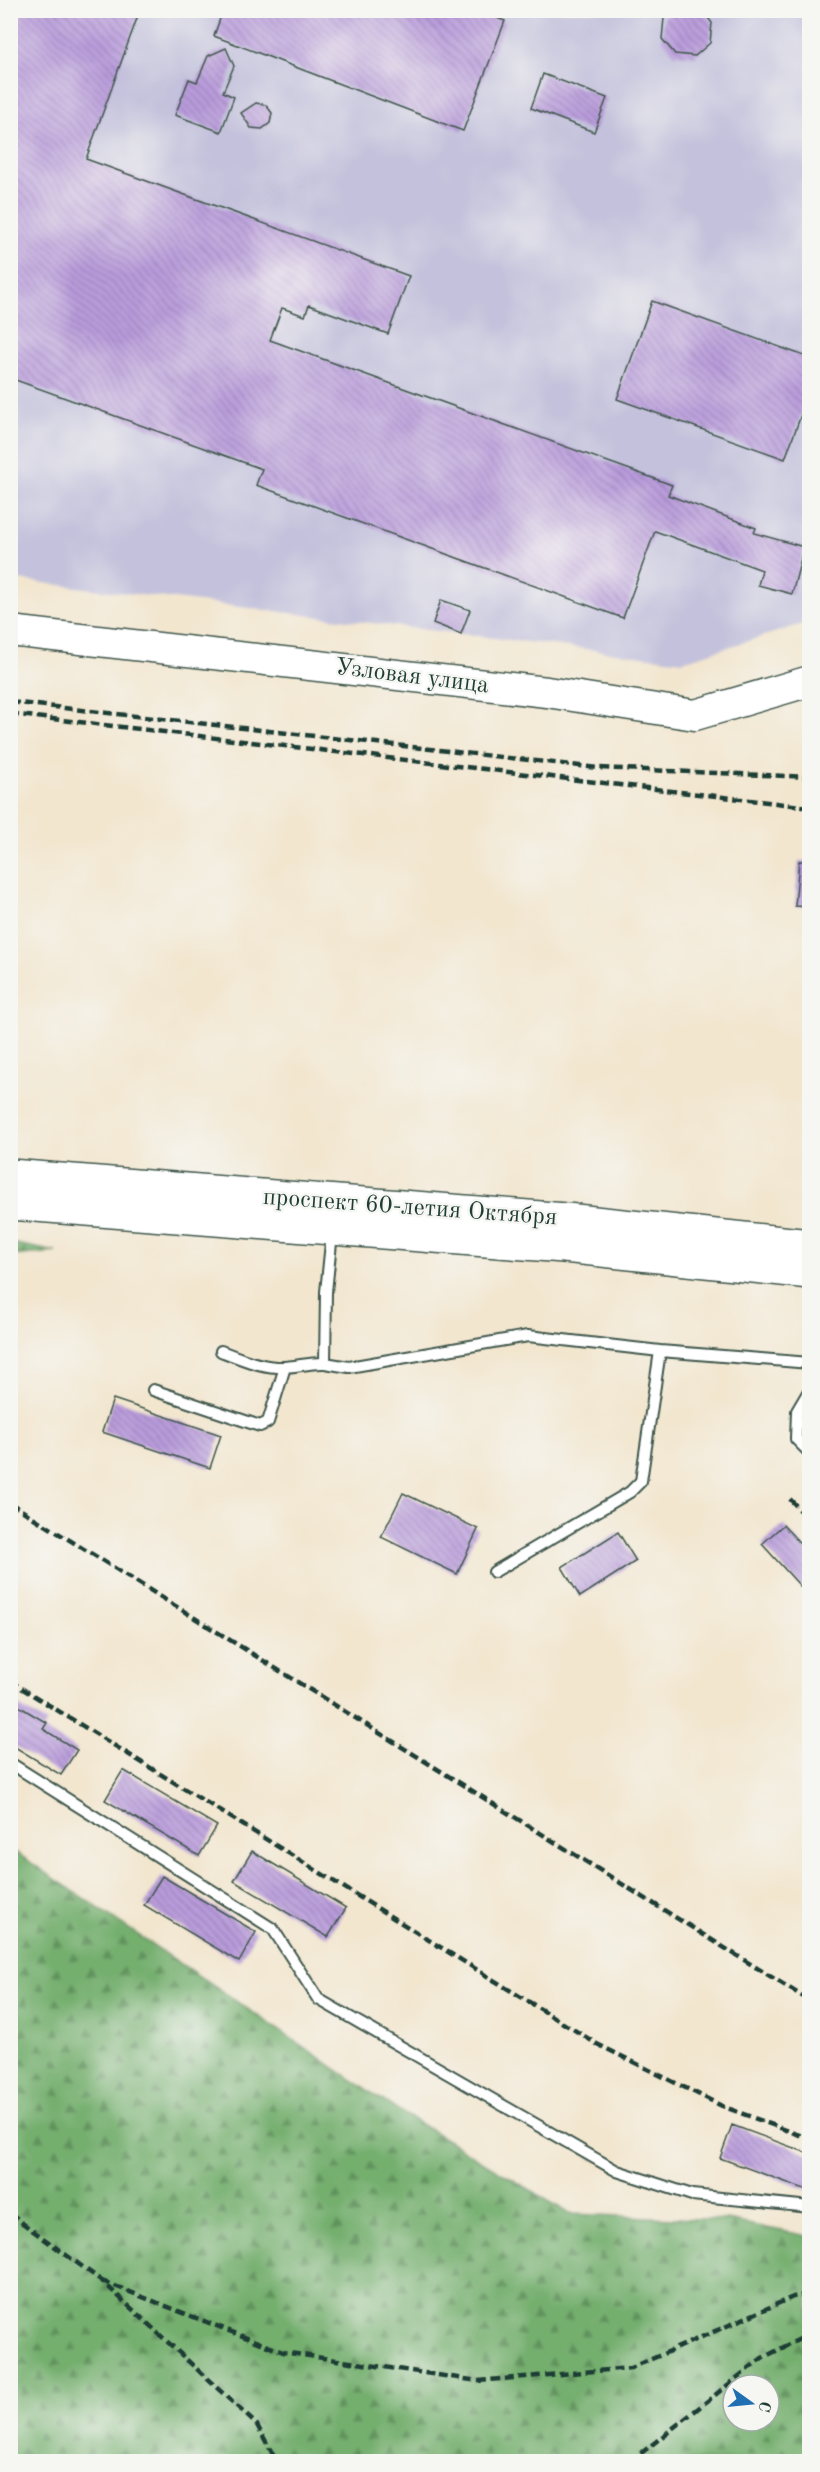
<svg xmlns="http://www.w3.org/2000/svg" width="820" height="2472" viewBox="0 0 820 2472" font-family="'Old Standard TT',serif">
	<defs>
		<pattern id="forest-firs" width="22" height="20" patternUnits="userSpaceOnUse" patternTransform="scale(1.5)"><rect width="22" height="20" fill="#74af6e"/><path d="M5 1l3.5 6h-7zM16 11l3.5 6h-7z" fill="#5f905b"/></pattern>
		<pattern id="building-back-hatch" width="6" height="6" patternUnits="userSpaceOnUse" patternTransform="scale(1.5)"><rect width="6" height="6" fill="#b99bdc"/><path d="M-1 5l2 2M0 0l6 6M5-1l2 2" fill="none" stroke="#9680b3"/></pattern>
	</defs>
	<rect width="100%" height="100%" fill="#f6f6f2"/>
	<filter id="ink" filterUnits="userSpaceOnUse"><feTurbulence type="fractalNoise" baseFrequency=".0167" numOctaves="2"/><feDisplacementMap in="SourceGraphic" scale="12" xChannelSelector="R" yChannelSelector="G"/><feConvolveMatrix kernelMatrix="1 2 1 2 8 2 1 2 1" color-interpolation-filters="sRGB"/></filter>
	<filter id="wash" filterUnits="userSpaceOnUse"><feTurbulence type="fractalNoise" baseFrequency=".008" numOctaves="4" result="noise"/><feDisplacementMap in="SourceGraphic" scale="24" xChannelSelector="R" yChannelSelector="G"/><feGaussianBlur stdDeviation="1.35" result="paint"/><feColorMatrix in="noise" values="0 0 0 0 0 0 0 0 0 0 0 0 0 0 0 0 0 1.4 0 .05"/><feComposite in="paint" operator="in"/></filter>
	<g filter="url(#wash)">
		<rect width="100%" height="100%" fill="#f2e6cf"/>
		<!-- industrial -->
		<path fill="#c3c1db" d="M11 11H802L810 47 809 622 683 661 11 579Z"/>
		<!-- forest -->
		<path fill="url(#forest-firs)" stroke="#4a7651" stroke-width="1.5" fill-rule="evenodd" d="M11 1243 56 1252 11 1256Z
			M11 1849 394 2108 570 2214 726 2220 809 2236V2461H11ZM733 2385H769V2421H733Z"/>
		<g id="blocks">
			<!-- building -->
			<path fill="url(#building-back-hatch)" d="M10 10H140L86 159 409 276 388 334 309 305 305 316 282 308 270 340 672 485 668 495 756 528 754 533 804 547 792 594 758 585 762 570 655 531 623 618 256 485 262 469 10 378Z
				M223 10H476L505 21 463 131 214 36Z
				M673 10H702L712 23 710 43 695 56 675 54 662 39 664 18Z
				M226 48 234 66 223 92 234 97 221 132 175 115 189 79 197 82 208 56Z
				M543 74 607 98 594 132 531 108Z
				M256 103 266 105 272 113 270 123 262 129 251 128 241 113Z
				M652 301 810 358V390L785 459 617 399Z
				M441 600 470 610 461 634 433 623Z
				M799 861H810V907L795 906Z
				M113 1399 221 1435 210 1468 102 1432Z
				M403 1493 478 1529 457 1574 381 1537Z
				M783 1525 810 1554V1597L762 1544Z
				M618 1532 636 1561 580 1597 562 1567Z
				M10 1701 47 1723 43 1729 77 1750 61 1775 10 1744Z
				M123 1770 217 1826 199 1856 105 1800Z
				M252 1851 346 1908 328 1937 234 1881Z
				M162 1876 256 1932 239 1962 144 1905Z
				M732 2125 810 2154V2191L720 2158Z"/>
		</g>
	</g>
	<g filter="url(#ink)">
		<use href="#blocks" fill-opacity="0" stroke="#3f564b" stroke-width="1.5"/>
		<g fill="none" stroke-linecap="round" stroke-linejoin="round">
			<defs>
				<path id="lane" d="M332 1233 326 1292 325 1363 349 1367 528 1336 660 1351 810 1363
					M221 1351C239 1358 258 1366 277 1367 293 1368 309 1362 325 1363
					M810 1389 797 1411 796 1439 810 1453
					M153 1390 260 1426 268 1422 285 1367
					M494 1572 630 1492 641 1481 660 1351
					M10 1763 273 1929 318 1999 617 2171 692 2195 810 2207"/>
				<path id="secondary" d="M10 631 547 692 695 715 810 681"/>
				<path id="highway" d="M10 1176 566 1220 810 1246
					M10 1203 564 1246 810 1272"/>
			</defs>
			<!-- lane casing -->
			<use href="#lane" stroke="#3f564b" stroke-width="14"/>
			<!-- secondary casing -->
			<use href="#secondary" stroke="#3f564b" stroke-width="33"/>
			<!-- highway casing -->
			<use href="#highway" stroke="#3f564b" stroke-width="36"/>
			<!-- lane -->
			<use href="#lane" stroke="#fff" stroke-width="10"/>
			<!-- secondary -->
			<use href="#secondary" stroke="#fff" stroke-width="30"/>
			<!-- highway -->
			<use href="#highway" stroke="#fff" stroke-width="33"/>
			<!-- rail -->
			<path stroke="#1f3d34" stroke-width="4.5" stroke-dasharray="9 4.5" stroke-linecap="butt" d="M10 702 599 768 810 777
				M10 714 810 807
				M790 1499 810 1521
				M10 1503 810 2001
				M10 1681 597 2044 722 2106 810 2139
				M10 2214 102 2281 257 2425 277 2462
				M102 2281 283 2352 478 2381 631 2368 793 2297 810 2294
				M630 2462 762 2358 810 2334"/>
		</g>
	</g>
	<g text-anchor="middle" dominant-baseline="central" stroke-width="5" stroke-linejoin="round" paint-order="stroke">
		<!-- street labels -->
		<g font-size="24" fill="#1f3d34" stroke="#f6f6f2">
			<text transform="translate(412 677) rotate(7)">Узловая улица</text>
			<text transform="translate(410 1208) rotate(4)">проспект 60-летия Октября</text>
		</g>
	</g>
	<!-- margin -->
	<rect width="820" height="2472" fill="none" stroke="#f6f6f2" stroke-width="36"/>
	<!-- north arrow -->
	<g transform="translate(751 2403) rotate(105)"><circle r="28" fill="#f6f6f2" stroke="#a0aca6" stroke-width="1.5"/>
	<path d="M0-4.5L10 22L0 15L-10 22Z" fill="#1f6fb2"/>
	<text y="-9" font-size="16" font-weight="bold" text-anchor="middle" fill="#1f3d34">С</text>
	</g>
</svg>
